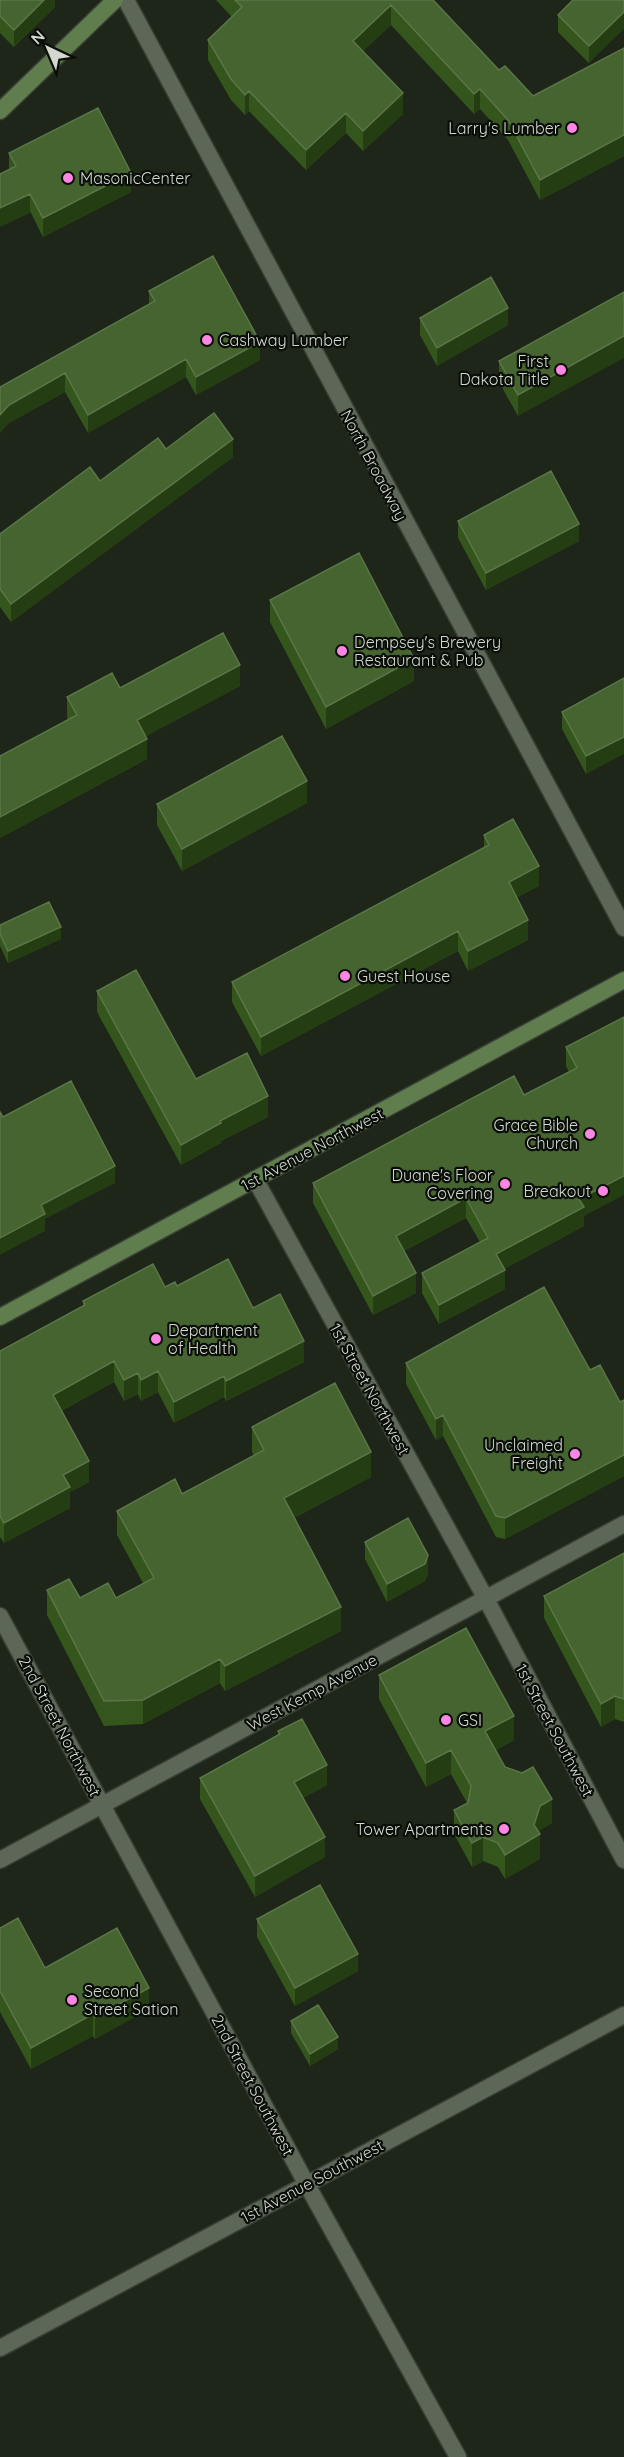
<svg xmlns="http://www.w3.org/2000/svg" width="624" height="2457" viewBox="0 0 624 2457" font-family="Quicksand,sans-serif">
	<rect width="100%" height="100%" fill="#1d2619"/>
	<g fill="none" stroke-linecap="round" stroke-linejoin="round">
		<defs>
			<path id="minor" d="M255 1179 486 1599 624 1860
				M0 1616 306 2183 458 2457"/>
			<path id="tertiary" d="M126 0 624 928
				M0 1860 624 1524
				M0 2348 624 2015"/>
			<path id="secondary" d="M0 111 115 0
				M0 1317 624 980"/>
		</defs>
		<!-- minor casing -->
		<use href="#minor" stroke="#383f35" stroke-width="19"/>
		<!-- tertiary casing -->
		<use href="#tertiary" stroke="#383f35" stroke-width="19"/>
		<!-- secondary casing -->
		<use href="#secondary" stroke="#383f35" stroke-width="19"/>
		<!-- minor -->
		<use href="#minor" stroke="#5d6758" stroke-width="16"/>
		<!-- tertiary -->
		<use href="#tertiary" stroke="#5d6758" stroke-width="16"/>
		<!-- secondary -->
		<use href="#secondary" stroke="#607d4e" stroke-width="16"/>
	</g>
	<!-- wall -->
	<path fill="#34561c" d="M0 0H55V7L14 47 0 33Z
		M216 0H433L499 70 533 96 624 48V156L540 200 508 140 480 109 474 114 391 25 363 51 403 114 363 151 346 133 306 170 249 111 245 115 231 100 208 60V40L232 17Z
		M624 0 589 63 558 32V15Z
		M9 153 131 192 43 237 9 169Z
		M149 291 260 360 196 395 186 377 88 433 65 392 9 423 0 387 149 304Z
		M624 292 518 416 499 382V361Z
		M420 318 508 325 437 366 420 335Z
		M166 449 233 457 11 622 0 607V534L100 481Z
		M458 521 579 541 486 590 458 538Z
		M270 600 414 681 326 729 270 622Z
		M624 678 586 774 562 729V712Z
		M240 686 146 736 147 759 0 838V756L68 720 67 717V697L120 688Z
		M307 803 182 871 157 825V804Z
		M484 835 539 886 517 897 528 940 468 971 458 951 261 1056 232 1002V982L484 847Z
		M0 925 61 939 8 963 0 946Z
		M97 991 196 1079 268 1117 221 1141V1143L181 1165 97 1012Z
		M624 1017 584 1216V1226L504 1269 505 1289 439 1324 422 1293V1273L480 1242 466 1218 404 1251 416 1293 373 1315 313 1203V1183L524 1095 569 1072 566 1066V1047Z
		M177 1286 253 1308 304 1362 226 1401 224 1397 174 1423 158 1392 141 1401 138 1394 124 1401 114 1382 61 1411 89 1482 70 1492V1508L4 1543 0 1537V1351L83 1306V1301Z
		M406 1363 590 1370 620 1402 624 1400V1476L505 1539 496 1537 443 1436 436 1440 406 1384Z
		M252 1427 371 1477 294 1518 341 1631 225 1691 220 1683 143 1724 104 1726 47 1615V1590L80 1598H116L143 1583 117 1535V1511L182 1494 254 1456 252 1452Z
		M365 1542 428 1573 425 1581 387 1602 365 1559Z
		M624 1553V1722L615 1719 601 1727 544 1618V1596Z
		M379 1675 514 1740 496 1750 505 1767 552 1823 540 1830 539 1833 540 1859 505 1879 498 1867 483 1861 472 1867 454 1834V1810L467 1803 451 1774 426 1787 379 1699Z
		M278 1731 327 1785 303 1798 325 1857 255 1897 200 1799V1778L278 1735Z
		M257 1919 358 1971 295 2006 257 1937Z
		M0 1928 45 1968 149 2009 95 2039 93 2036 31 2069 0 2012Z
		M291 2021 338 2049 310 2066 291 2033Z"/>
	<!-- shaded-wall -->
	<path fill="#243d12" d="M44 0H55V7L14 47V30Z
		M391 5V25L353 61V41Z
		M624 12V29L589 63V46Z
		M480 89V109L474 114V94Z
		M249 91V111L245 115V95Z
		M403 93V114L363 151V131Z
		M346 113V133L306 170V150Z
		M624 135V156L540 200V180Z
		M131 173V192L43 237V218Z
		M30 194V213L0 227V208Z
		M508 308V325L437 366V348Z
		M624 336V358L518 416V395Z
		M260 342V360L196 395V377Z
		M186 359V377L88 433V415Z
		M65 373V392L9 423 0 433V415L9 405Z
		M233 439V457L11 622V604Z
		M579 524V541L486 590V573Z
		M414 659V681L326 729V707Z
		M240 665V686L137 741V720Z
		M624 737V754L586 774V756Z
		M147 739V759L0 838V817Z
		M307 781V803L182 871V849Z
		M539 866V886L509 902V882Z
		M528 920V940L468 971V951Z
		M61 927V939L8 963V951Z
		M458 931V951L261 1056V1037Z
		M268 1096V1117L221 1141V1143L181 1165V1145L220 1121Z
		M115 1166V1183L45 1219V1231L0 1255V1238L41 1205Z
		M624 1176V1195L584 1216V1226L496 1273V1254L579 1199Z
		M466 1198V1218L396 1255V1236Z
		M505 1270V1289L439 1324V1305Z
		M416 1273V1293L373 1315V1296Z
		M304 1341V1362L226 1401V1381Z
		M114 1361V1382L53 1415V1395Z
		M158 1371V1392L141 1401V1380Z
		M138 1373V1394L124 1401V1380Z
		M224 1376V1397L174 1423V1402Z
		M443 1415V1436L436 1440V1419Z
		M371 1452V1477L284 1523V1498Z
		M624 1455V1476L505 1539V1518Z
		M89 1461V1482L70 1492V1508L4 1543V1523L63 1475Z
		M428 1555V1573L425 1581 387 1602V1584Z
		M341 1607V1631L225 1691V1666Z
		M220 1659V1683L143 1724V1700Z
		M615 1696V1719L601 1727V1704Z
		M514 1716V1740L485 1756V1731Z
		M451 1750V1774L426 1787V1763Z
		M327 1765V1785L294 1803V1782Z
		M552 1799V1823L540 1830 538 1835 540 1834V1859L505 1879V1855L534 1825 540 1806Z
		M325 1837V1857L255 1897V1876Z
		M483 1837V1861L472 1867V1843Z
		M358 1954V1971L295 2006V1988Z
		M149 1988V2009L95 2039V2017Z
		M93 2014V2036L31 2069V2048Z
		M338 2037V2049L310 2066V2054Z"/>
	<!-- building -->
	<path fill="#45642f" stroke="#5b7648" stroke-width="1.5" d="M0 0H44L14 30 0 16Z
		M235 0H433L499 70 505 66 533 96 624 48V135L540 180 508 120 480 89 474 94 391 5 353 41 403 93 363 131 346 113 306 150 249 91 245 95 231 79 208 40 242 7Z
		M573 0H624V12L589 46 558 15Z
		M98 108 131 173 43 218 30 194 0 208V174L16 166 9 153Z
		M213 256 260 342 196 377 186 359 88 415 65 373 9 405 0 415V387L155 301 149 291Z
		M491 277 508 308 437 348 420 318Z
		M624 292V336L518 395 499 361Z
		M214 413 233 439 11 604 0 589V534L90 467 100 481 158 438 166 449Z
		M551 471 579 524 486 573 458 521Z
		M359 553 414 659 326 707 270 600Z
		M223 633 240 665 137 720 147 739 0 817V756L77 715 67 697 112 673 120 688Z
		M624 678V737L586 756 562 712Z
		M282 736 307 781 182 849 157 804Z
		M513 819 539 866 509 882 528 920 468 951 458 931 261 1037 232 982 489 845 484 835Z
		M49 902 61 927 8 951 0 934V925Z
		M136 970 196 1079 247 1053 268 1096 220 1121 221 1123 181 1145 97 991Z
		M624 1017V1176L579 1199 584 1207 496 1254 505 1270 439 1305 422 1273 488 1238 466 1198 396 1236 416 1273 373 1296 313 1183 514 1076 524 1095 577 1068 566 1047Z
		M71 1081 115 1166 41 1205 45 1214 0 1238V1112L3 1117Z
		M228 1259 253 1308 280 1294 304 1341 226 1381 224 1376 174 1402 158 1371 141 1380 138 1373 124 1380 114 1361 53 1395 89 1461 63 1475 70 1487 4 1523 0 1516V1351L85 1305 83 1301 153 1264 165 1287 175 1282 177 1286Z
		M544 1287 590 1370 600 1365 620 1402 624 1400V1455L505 1518 496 1516 443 1415 436 1419 406 1363Z
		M335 1383 371 1452 284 1498 341 1607 225 1666 220 1659 143 1700 104 1701 47 1590 69 1579 80 1598 108 1583 116 1598 154 1578 117 1511 175 1479 182 1494 264 1450 252 1427Z
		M408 1518 428 1555 425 1564 387 1584 365 1542Z
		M624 1553V1699L615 1696 601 1704 544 1596Z
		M466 1628 514 1716 485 1731 505 1767 522 1773 533 1767 552 1799 540 1806 534 1825 540 1834 505 1855 498 1843 483 1837 472 1843 454 1810 468 1803 471 1786 451 1750 426 1763 379 1675Z
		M302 1719 327 1765 294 1782 325 1837 255 1876 200 1778 280 1734 278 1731Z
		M320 1885 358 1954 295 1988 257 1919Z
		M18 1918 45 1968 117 1928 149 1988 95 2017 93 2014 31 2048 0 1991V1928Z
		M318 2005 338 2037 310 2054 291 2021Z"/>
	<!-- markers -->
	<g fill="#fc86e3" stroke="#0a0e08" stroke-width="2">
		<circle cx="572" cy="128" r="6"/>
		<circle cx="68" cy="178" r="6"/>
		<circle cx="207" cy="340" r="6"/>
		<circle cx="561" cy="370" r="6"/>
		<circle cx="342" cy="651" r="6"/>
		<circle cx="345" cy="976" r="6"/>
		<circle cx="590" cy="1134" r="6"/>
		<circle cx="505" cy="1184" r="6"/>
		<circle cx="603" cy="1191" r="6"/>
		<circle cx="156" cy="1339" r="6"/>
		<circle cx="575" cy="1454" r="6"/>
		<circle cx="446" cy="1720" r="6"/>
		<circle cx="504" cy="1829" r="6"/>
		<circle cx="72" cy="2000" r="6"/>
	</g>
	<g text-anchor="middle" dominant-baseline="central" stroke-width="4.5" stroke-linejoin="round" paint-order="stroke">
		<!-- poi labels -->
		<g font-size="16" fill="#d3d8d0" stroke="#0a0e08" text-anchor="end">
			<text x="560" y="128">Larry's Lumber</text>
			<text x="80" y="178" text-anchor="start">MasonicCenter</text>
			<text x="219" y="340" text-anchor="start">Cashway Lumber</text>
			<text x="549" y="361">First<tspan x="549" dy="18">Dakota Title</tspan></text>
			<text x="354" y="642" text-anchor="start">Dempsey's Brewery<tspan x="354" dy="18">Restaurant &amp; Pub</tspan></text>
			<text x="357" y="976" text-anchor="start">Guest House</text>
			<text x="578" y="1125">Grace Bible<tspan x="578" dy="18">Church</tspan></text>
			<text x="493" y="1175">Duane's Floor<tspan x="493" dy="18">Covering</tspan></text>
			<text x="591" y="1191">Breakout</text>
			<text x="168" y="1330" text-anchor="start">Department<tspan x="168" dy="18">of Health</tspan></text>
			<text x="563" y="1445">Unclaimed<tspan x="563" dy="18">Freight</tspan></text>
			<text x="458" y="1720" text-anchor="start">GSI</text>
			<text x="492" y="1829">Tower Apartments</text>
			<text x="84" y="1991" text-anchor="start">Second<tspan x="84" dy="18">Street Sation</tspan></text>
		</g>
		<!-- street labels -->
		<g font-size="16" fill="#d3d8d0" stroke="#0a0e08">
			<text transform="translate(374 465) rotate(62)">North Broadway</text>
			<text transform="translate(312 1149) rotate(-28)">1st Avenue Northwest</text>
			<text transform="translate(370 1389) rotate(61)">1st Street Northwest</text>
			<text transform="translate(312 1692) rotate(-28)">West Kemp Avenue</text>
			<text transform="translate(60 1726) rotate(62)">2nd Street Northwest</text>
			<text transform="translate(555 1730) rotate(62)">1st Street Southwest</text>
			<text transform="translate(253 2085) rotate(62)">2nd Street Southwest</text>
			<text transform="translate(312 2181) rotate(-28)">1st Avenue Southwest</text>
		</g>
	</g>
	<!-- north arrow -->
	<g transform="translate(48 48) rotate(316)" stroke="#0a0e08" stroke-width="4.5" paint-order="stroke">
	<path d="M0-4.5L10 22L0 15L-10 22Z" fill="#d3d8d0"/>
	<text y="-9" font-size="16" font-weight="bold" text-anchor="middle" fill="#d3d8d0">N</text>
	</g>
</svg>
